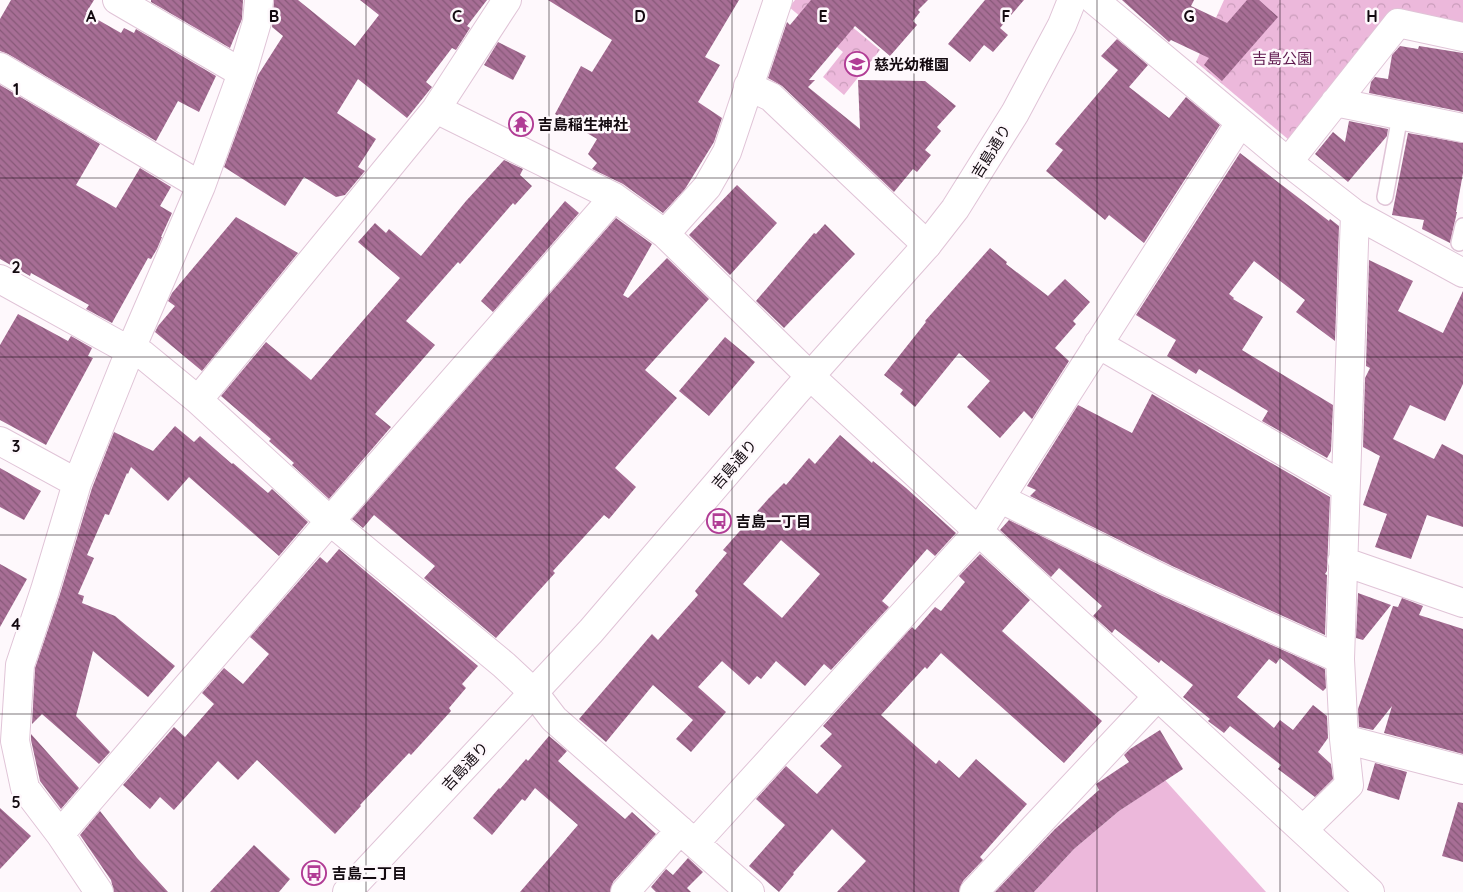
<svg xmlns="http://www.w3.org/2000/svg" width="1463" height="892" viewBox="0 0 1463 892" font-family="Quicksand,'Noto Sans JP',sans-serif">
	<defs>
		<pattern id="park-crowns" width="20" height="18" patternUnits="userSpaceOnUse" patternTransform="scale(1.25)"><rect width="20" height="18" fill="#ecb8db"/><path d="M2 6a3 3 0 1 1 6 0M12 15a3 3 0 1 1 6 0" fill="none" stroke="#ca9dbb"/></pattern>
		<pattern id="building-back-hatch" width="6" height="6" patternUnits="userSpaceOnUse" patternTransform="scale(1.25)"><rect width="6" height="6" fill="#a76e95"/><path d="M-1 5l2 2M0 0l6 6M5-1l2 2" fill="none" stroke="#875978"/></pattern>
	</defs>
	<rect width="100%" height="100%" fill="#fef8fc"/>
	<!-- park -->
	<path fill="url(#park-crowns)" d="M795 0H820L880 50 844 95 823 77 843 52 789 7Z
		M1224 0H1463V24L1396 11 1289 140 1196 62Z"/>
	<!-- pitch -->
	<path fill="#ecb8db" d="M1165 780 1266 892H1034L1074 849 1119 811Z"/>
	<!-- building -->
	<path fill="url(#building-back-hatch)" fill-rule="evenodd" d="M11 0H94L86 13 121 33 124 28 134 33 136 29 216 76 199 112 178 101 156 141 8 54 0 51V19Z
		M151 0H243L242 19 230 48 151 2Z
		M274 0H298L355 46 379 15 360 0H487L467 26 470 28 456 50 452 48 426 82 432 87 407 118 358 79 337 113 376 139 358 167 365 171 345 195 336 197 304 177 285 206 224 167 258 75 283 36 272 27Z
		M548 0H739L705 57 720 65 698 102 722 118 714 142 685 189 663 213 623 184 592 169 597 163 588 154 597 139 555 114 581 66 592 72 612 40Z
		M811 0H928L918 10 920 12 913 21 917 25 890 56 855 26 809 80H815L808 87 860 129 858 80 925 81 956 106 937 127 941 131 925 150 931 155 917 172 913 169 894 192 782 86 768 78 787 22 790 25Z
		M985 0H1024L1000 28 1008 35 993 52 984 45 970 62 948 44Z
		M1122 0H1194L1191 6 1227 23 1247 0H1259L1278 17 1222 81 1204 65 1209 58 1171 40 1169 42Z
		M1117 39 1148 65 1129 87 1169 118 1186 97 1220 125 1144 243 1109 215 1105 220 1046 171 1063 150 1055 144 1118 70 1101 56Z
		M498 42 526 56 513 80 484 65Z
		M1400 46 1418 49 1419 46 1463 53V112L1369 93 1371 82 1375 77 1388 79 1392 55Z
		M0 85 100 144 76 185 116 208 140 168 171 187 160 206 172 213 161 237H162L157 249 151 259 148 258 112 323 86 309 89 305 31 273 30 276 0 259Z
		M1349 121 1388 129 1387 136 1348 182 1315 154 1333 132 1345 142Z
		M1408 133 1463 143V173L1456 212H1457L1450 243 1422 229 1424 220 1392 215Z
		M1240 153 1329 221 1330 219 1339 226 1335 341 1296 312 1305 300 1254 261 1229 294 1234 298 1233 299 1263 317 1242 350 1333 405 1331 451 1327 458 1262 421 1268 411 1199 369 1196 374 1167 356 1176 340 1136 315Z
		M504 160 523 169 520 175 532 186 515 205 513 203 460 264 458 262 406 321 435 345 375 414 391 427 329 499 292 465 294 463 269 441 271 439 221 396 266 342 311 380 400 278 358 242 375 223 386 233 389 229 421 256 466 201Z
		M737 185 777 223 730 275 689 235Z
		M565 201 579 213 493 312 481 301Z
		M236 217 298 253 202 371 155 332 158 326 175 306 168 301 172 293Z
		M616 218 652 244 623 295 628 298 667 258 709 299 645 370 677 398 615 468 636 487 609 519 604 515 553 571 555 573 496 638 424 578 435 566 374 515 363 528 352 519Z
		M825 224 855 254 784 328 756 301 814 233 816 234Z
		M990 248 1007 262 1006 264 1048 296 1065 279 1090 302 1073 321 1076 324 1055 348 1069 361 1032 419 1024 411 1000 438 967 407 990 381 959 353 915 407 900 394 903 390 884 375 926 322 925 321Z
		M1369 260 1413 281 1398 311 1443 333 1463 291V384L1445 421 1410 405 1393 439 1434 459 1442 444 1463 455V527L1427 515 1411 559 1375 547 1387 514 1363 505 1380 456 1363 447 1365 378 1370 368 1366 366Z
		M18 314 68 341 71 336 92 348 88 356 93 358 46 445 0 420V345Z
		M725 337 755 362 709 416 679 391Z
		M1152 394 1330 497 1327 571 1325 574 1327 575 1325 635 1172 566 1030 496 1036 490 1027 486 1078 405 1132 433Z
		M175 426 194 442 200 436 232 464 233 463 268 493 272 489 308 522 279 556 189 477 168 501 131 467 128 474 127 473 109 515 105 514 87 555 94 558 78 594 84 596 82 603 115 616 175 666 148 697 93 651 76 716 110 752 99 764 42 714 32 724 35 668 60 594 92 488 114 432 153 451Z
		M840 435 872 463 873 461 906 488 956 533 935 556 927 549 882 601 889 607 831 670 824 664 805 686 776 661 761 679 757 676 749 685 722 661 698 687 726 712 691 752 676 739 693 720 653 685 606 742 579 719 652 634 658 640 698 595 695 591 727 553 723 550 769 498 784 483 786 485 809 458 815 464ZM781 540 820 574 782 618 743 584Z
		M0 468 41 491 24 520 0 507Z
		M1009 520 1158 594 1325 669 1326 688 1323 691 1280 658 1276 664 1269 659 1237 697 1274 728 1280 720 1293 730 1313 705 1327 716 1328 738 1318 752 1331 764 1333 779 1315 797 1278 769 1281 765 1230 726 1224 733 1208 721 1210 719 1183 697 1193 685 1161 660 1159 663 1115 629 1112 633 1093 616 1102 606 1059 568 1051 577 1000 530Z
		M339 549 478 666 462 684 466 688 449 708 451 711 411 755 409 753 360 805 361 806 335 834 257 760 238 780 218 761 174 810 160 797 150 809 123 785 174 727 185 737 214 704 202 693 224 668 243 684 269 654 250 637 320 557 327 563Z
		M980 554 1030 600 1002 631 1102 721 1064 763 941 653 927 669 925 667 881 715 936 764 939 760 959 778 976 759 1027 804 980 857 983 860 963 881 959 892H837L866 861 832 829 793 873 794 874 779 892 749 866 785 825 756 799 786 766 817 794 842 766 820 746 832 734 823 726 912 627 915 630 935 607 941 611 965 582 959 576Z
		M0 564 27 579 0 627Z
		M1358 593 1391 605 1363 640 1356 638Z
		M1402 598 1423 606 1419 615 1463 629V754L1384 733 1392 706 1373 730 1359 727 1358 709 1393 606 1398 607Z
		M1160 730 1183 769 1119 811 1074 849 1034 892H995L1055 829 1099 790 1096 784 1129 762 1124 755 1130 749Z
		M31 734 79 788 61 809 40 781 31 740Z
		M549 736 567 751 558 761 576 777 625 819 632 812 656 834 613 882 610 892H520L578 825 535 788 525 801 522 799 492 835 473 818 499 788 500 789 526 759 528 761Z
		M1375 763 1407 772 1399 800 1367 790Z
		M1458 802 1463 803V862L1442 856Z
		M0 808 31 836 0 869Z
		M100 811 137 858 168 892H114L111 880 80 835Z
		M254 845 290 879 279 892H210Z
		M688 858 703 872 687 888 691 892H656L651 887 666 869 673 875Z"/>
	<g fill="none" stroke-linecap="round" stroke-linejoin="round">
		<defs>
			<path id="lane" d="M1385 197 1400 116
				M1459 243 1463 226"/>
			<path id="street" d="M117 0 242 73
				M1094 0 1288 162 1355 214 1463 273
				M0 67 201 186
				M748 86 771 97 927 245
				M1335 102 1463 128
				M436 109 614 197 665 234 810 376 1370 892
				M1288 162 1398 23 1463 37
				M665 234 707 187 727 152 778 0
				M0 279 130 351 142 354 198 400 330 521 504 665 534 693 554 719 750 892
				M1098 344 1345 487
				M198 400 436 109 507 0
				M0 441 77 483
				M1001 499 1165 580 1340 659
				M1342 561 1463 603
				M1344 739 1463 770
				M1303 830 1349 785 1344 739 1340 659 1355 214
				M60 834 330 521 614 197
				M695 843 979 531 1240 123
				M99 892 60 834 25 788 15 741 20 665 45 590 77 483 130 351 201 186 242 73 257 22 259 0
				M625 892 680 830
				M974 892 1157 697"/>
			<path id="secondary" d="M347 892 591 631 795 393 927 245 955 209 1015 113 1062 25 1072 0"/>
		</defs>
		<!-- lane casing -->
		<use href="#lane" stroke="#e0c4d7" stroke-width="18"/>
		<!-- street casing -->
		<use href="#street" stroke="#e0c4d7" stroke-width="30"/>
		<!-- secondary casing -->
		<use href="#secondary" stroke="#e0c4d7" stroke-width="30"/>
		<!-- lane -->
		<use href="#lane" stroke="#fff" stroke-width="15"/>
		<!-- street -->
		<use href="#street" stroke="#fff" stroke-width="28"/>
		<!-- secondary -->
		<use href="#secondary" stroke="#fff" stroke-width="28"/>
	</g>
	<!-- grid -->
	<path fill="none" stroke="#130a10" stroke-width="1" stroke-opacity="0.55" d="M183 0V892M366 0V892M549 0V892M732 0V892M914 0V892M1097 0V892M1280 0V892M0 178H1463M0 357H1463M0 535H1463M0 714H1463"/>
	<!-- icons -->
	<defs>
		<symbol id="school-ring" viewBox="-11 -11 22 22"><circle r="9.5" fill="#fef8fc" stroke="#b13c95" stroke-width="1.5"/><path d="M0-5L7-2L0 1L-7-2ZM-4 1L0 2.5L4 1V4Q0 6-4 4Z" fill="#b13c95"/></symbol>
		<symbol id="temple-ring" viewBox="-11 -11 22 22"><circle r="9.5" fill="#fef8fc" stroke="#b13c95" stroke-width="1.5"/><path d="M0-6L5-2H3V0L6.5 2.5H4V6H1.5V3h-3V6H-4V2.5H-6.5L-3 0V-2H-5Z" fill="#b13c95"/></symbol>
		<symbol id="bus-ring" viewBox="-11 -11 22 22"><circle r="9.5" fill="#fef8fc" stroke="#b13c95" stroke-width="1.5"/><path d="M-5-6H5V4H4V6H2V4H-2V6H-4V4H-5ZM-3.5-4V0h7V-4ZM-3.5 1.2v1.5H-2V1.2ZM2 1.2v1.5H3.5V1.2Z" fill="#b13c95"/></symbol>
	</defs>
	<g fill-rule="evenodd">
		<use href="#school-ring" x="843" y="50" width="28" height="28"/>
		<use href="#temple-ring" x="507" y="110" width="28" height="28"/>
		<use href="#bus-ring" x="705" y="507" width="28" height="28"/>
		<use href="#bus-ring" x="300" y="859" width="28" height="28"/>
	</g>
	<g text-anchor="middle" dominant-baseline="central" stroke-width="5" stroke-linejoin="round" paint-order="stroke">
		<!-- park labels -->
		<g font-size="15" fill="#5d184d" stroke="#fef8fc">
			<text x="1282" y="58">吉島公園</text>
		</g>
		<!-- poi labels -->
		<g font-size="15" font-weight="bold" fill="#130a10" stroke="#fef8fc" text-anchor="start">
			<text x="874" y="64">慈光幼稚園</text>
			<text x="538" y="124">吉島稲生神社</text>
			<text x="736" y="521">吉島一丁目</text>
			<text x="332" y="873">吉島二丁目</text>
		</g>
		<!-- street labels -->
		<g font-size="15" fill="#130a10" stroke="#fef8fc">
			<text transform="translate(991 151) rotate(-58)">吉島通り</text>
			<text transform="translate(734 464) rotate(-49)">吉島通り</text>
			<text transform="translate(465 766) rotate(-47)">吉島通り</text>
		</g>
	</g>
	<g font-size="16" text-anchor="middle" font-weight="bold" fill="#130a10" stroke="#fef8fc" stroke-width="5" stroke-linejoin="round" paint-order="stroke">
		<text x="91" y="22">A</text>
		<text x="274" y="22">B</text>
		<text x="457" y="22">C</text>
		<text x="640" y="22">D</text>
		<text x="823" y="22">E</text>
		<text x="1006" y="22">F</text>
		<text x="1189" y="22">G</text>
		<text x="1372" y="22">H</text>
		<text x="16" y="95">1</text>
		<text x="16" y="273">2</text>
		<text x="16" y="452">3</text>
		<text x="16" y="630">4</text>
		<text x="16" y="808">5</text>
	</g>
</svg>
